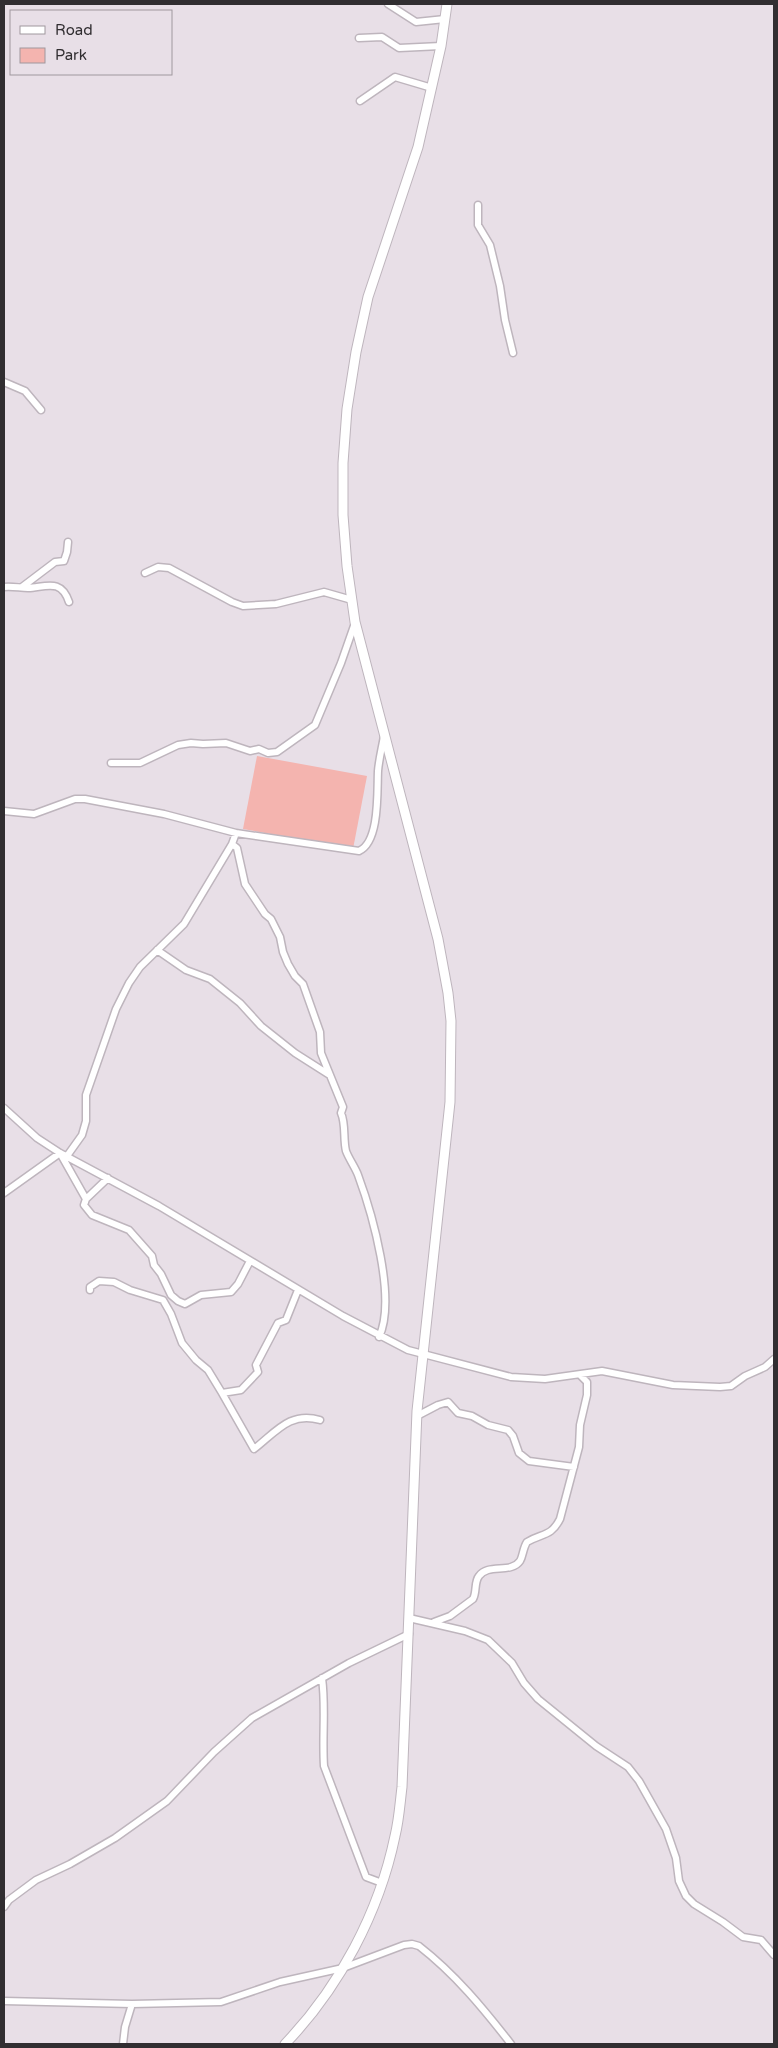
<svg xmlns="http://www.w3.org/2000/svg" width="778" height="2048" viewBox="0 0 778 2048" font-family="'Varela Round',sans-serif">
	<rect width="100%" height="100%" fill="#e8dfe7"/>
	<!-- green -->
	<path fill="#f4b4af" d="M257 756 367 776 353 849 243 829Z"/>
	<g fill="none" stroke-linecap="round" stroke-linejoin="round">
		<defs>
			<path id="minor" d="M388 4 416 22 445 19
				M359 38 382 37 399 48 441 46
				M360 101 395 77 432 88
				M478 205V225L490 245 500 286 505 320 513 353
				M4 382 25 391 41 410
				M145 573 158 567 169 568 232 602 243 606 276 604 324 592 352 600
				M4 587C12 586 20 588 28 588 46 587 61 578 69 602
				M22 587 55 562 64 561 67 552 68 542
				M111 763H140L178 745 191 743 203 744 226 743 250 751 259 749 268 753 277 752 315 725 341 663 355 623
				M4 811 34 814 75 799H85L164 814 236 833 359 851C380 842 377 791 378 771 379 759 382 748 384 736
				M232 844 237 848 245 884 265 914 271 919 280 937 283 952 288 964 295 976 303 984 320 1032 321 1053 343 1107 341 1113C346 1124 343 1139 346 1151 349 1159 355 1167 358 1175 372 1213 397 1299 379 1337
				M157 950 186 970 210 979 240 1003 261 1026 295 1053 328 1074
				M4 1108 37 1138 60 1153 159 1206 343 1316 408 1350 511 1377 545 1379 602 1371 673 1385 720 1387 731 1386 745 1376 765 1367 774 1359
				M67 1156 82 1135 86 1121V1095L116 1009 129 983 140 967 184 924 232 844 236 833
				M108 1178 86 1199 84 1205 92 1215 129 1230 152 1256 154 1265 161 1274 171 1295 178 1301 185 1304 201 1295 231 1292 238 1284 250 1261
				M4 1193 60 1153 86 1199
				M90 1290V1287L99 1281 114 1282 130 1290 163 1300 171 1314 182 1343 196 1360 208 1370 222 1393 241 1390 258 1372 256 1365 278 1323 286 1320 298 1290
				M222 1393 254 1449C276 1432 290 1411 320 1420
				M417 1416 438 1405 448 1402 458 1413 472 1416 488 1425 508 1430 513 1436 519 1453 529 1461 574 1467
				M409 1618 465 1631 488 1640 512 1663 524 1683 538 1699 596 1746 628 1767 639 1781 666 1829 676 1858 679 1881 686 1896 694 1904 723 1922 743 1937 761 1940 774 1955
				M434 1622 450 1616 473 1599C477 1592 474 1582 479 1576 488 1563 511 1574 520 1561 523 1556 523 1548 527 1542 542 1533 551 1537 560 1519L579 1447 580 1425 587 1395V1382L580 1375
				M322 1678C326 1707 322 1736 324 1766L366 1877 382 1883
				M4 1907 9 1900 36 1880 70 1864 115 1838 167 1801 214 1752 252 1718 349 1663 409 1634
				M4 2001 132 2004 221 2002 280 1982 343 1968 404 1945 412 1944 419 1946C455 1974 483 2008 511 2044
				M123 2044 125 2027 132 2004"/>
			<path id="secondary" d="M285 2044C339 1988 379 1913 395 1836 399 1820 400 1803 402 1787L417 1411 450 1102 451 1021 448 993 438 939 355 622 347 566 343 515V463L347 409 356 352 368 297 418 147 441 46 447 4"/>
		</defs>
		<!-- minor casing -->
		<use href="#minor" stroke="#beb5bd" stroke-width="9"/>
		<!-- secondary casing -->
		<use href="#secondary" stroke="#beb5bd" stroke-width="11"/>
		<!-- minor -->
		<use href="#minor" stroke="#fff" stroke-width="6"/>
		<!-- secondary -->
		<use href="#secondary" stroke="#fff" stroke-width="9"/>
	</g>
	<!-- border -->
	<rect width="778" height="2048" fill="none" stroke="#312e31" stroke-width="10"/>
	<!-- legend -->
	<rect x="10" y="10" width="162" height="65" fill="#e8dfe7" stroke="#9f989e"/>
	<rect x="20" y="26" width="25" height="8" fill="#ffffff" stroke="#9f989e"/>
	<text x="55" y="35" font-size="15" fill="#312e31">Road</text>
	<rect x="20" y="48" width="25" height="15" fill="#f4b4af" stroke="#9f989e"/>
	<text x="55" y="60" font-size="15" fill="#312e31">Park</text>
</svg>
